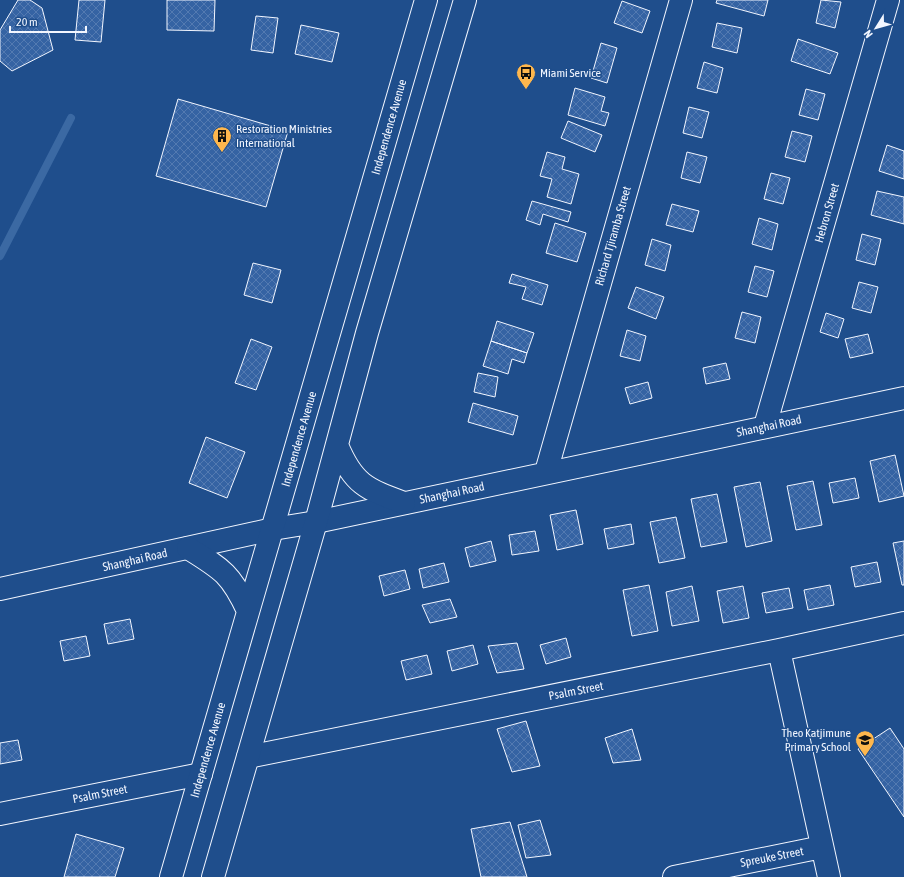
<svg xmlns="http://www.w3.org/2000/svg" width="904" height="877" viewBox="0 0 904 877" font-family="'Asap Condensed',sans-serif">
	<defs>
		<pattern id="building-cross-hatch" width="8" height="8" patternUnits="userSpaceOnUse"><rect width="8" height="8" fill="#3563a3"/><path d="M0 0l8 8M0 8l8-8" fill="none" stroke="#537ab1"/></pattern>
	</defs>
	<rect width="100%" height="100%" fill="#1f4e8c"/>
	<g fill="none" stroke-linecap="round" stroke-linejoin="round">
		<!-- stream -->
		<path stroke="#3b69a3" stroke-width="8" d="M0 256 71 118"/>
	</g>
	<!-- building -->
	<path fill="url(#building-cross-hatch)" stroke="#f2f6ff" d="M18 0H30L42 8 53 50 12 71 0 61V30Z
		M79 0H105L101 42 75 40Z
		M167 0H215L214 31 167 30Z
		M717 0H768L764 16 716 3Z
		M821 0 841 2 835 28 816 23Z
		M622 1 650 11 642 33 614 23Z
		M256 16 278 18 273 53 251 50Z
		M717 23 742 28 737 53 712 47Z
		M301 25 339 33 332 62 295 54Z
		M798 39 838 53 830 74 791 61Z
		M601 43 617 48 607 83 591 78Z
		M704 62 723 68 717 93 697 88Z
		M575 88 605 97 601 111 609 113 605 126 568 115Z
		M806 89 825 94 818 120 799 115Z
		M178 99 288 131 266 207 156 176Z
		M689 107 709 112 702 138 683 133Z
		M568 121 602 135 595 152 561 138Z
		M792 131 812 136 805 162 785 157Z
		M887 145 904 151V179L879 171Z
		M547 152 565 157 562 169 579 174 571 204 547 197 552 179 540 176Z
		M687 152 707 157 700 183 681 178Z
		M771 173 790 178 783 204 764 199Z
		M877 191 904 197V224L871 215Z
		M532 201 571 212 568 222 543 214 540 225 526 220Z
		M672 204 699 211 693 232 666 225Z
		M759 218 778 224 772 250 752 244Z
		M555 223 586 233 577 262 546 253Z
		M862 234 881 239 875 265 856 260Z
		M652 239 671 245 665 271 645 265Z
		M253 263 281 270 272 303 244 295Z
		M755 266 774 271 767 297 748 292Z
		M512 274 548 285 542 305 522 299 526 287 509 283Z
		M859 282 878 287 871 313 852 308Z
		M636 287 664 297 656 319 628 308Z
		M742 312 761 317 755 343 735 338Z
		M826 313 844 319 838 338 820 332Z
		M497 321 534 333 527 353 491 341Z
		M627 330 646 336 640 361 620 356Z
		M868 334 873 353 850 358 845 339Z
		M251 339 272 347 256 390 235 383Z
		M491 341 527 353 524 363 512 359 508 374 483 366Z
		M726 363 730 379 706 384 703 368Z
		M478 373 498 377 495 397 474 392Z
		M648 382 652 398 630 404 625 388Z
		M473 403 518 416 513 435 468 422Z
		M206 437 245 452 227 498 189 483Z
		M895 455 904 496 879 502 870 461Z
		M855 478 859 498 833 503 829 483Z
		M813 481 822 525 796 530 787 486Z
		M760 482 772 541 746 547 734 487Z
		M717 494 727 542 701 547 691 499Z
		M576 510 583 544 557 550 550 515Z
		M676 517 685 558 659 563 650 522Z
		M631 524 634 544 608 549 604 529Z
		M535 531 539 551 512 555 509 535Z
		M491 541 496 561 470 567 465 548Z
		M904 541V585H902L893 543Z
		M877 562 881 582 855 587 851 567Z
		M444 563 449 582 423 588 419 569Z
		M405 570 410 589 384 596 379 576Z
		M649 585 658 631 632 636 623 590Z
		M830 585 834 605 808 610 804 590Z
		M692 586 699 621 672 626 666 592Z
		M743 586 749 618 723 623 717 591Z
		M789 588 793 608 766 613 762 593Z
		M450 599 457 617 430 623 422 605Z
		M130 619 134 639 108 644 104 624Z
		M86 636 90 656 64 661 60 641Z
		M566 638 571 657 546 664 540 645Z
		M517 643 524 669 497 673 488 646Z
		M473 645 478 664 452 671 447 651Z
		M427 655 432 674 406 680 401 661Z
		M526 721 540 766 512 772 497 729Z
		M890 728 904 749V817L858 749Z
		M632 729 641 760 613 763 605 738Z
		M18 740 22 760 0 764V743Z
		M540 820 551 855 526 858 518 825Z
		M510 822 527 877H481L471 829Z
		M76 834 124 848 115 877H64Z"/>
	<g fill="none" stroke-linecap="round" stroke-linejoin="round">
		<defs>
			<path id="minor" d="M765 426 888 0
				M546 472 681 0
				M0 589 273 529 316 522 904 398
				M779 650 829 877
				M248 757 779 650 904 623
				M0 814 201 774
				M674 877 822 847"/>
			<path id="secondary" d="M337 445C353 484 366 489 404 503
				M188 548C222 569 231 574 248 611
				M171 877 426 0
				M213 877 316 522 367 333 465 0"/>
		</defs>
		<!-- minor casing -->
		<use href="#minor" stroke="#f2f6ff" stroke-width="24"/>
		<!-- secondary casing -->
		<use href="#secondary" stroke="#f2f6ff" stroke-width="24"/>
		<!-- minor -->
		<use href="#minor" stroke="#1f4e8c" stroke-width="22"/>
		<!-- secondary -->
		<use href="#secondary" stroke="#1f4e8c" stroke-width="22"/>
	</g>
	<!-- icons -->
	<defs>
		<symbol id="bus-pin" viewBox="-11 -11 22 30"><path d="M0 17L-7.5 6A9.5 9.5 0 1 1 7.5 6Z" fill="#ffb74d" stroke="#1f4e8c"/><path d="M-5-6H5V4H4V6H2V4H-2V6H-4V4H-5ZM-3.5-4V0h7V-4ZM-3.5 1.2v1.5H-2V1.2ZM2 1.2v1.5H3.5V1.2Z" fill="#111"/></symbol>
		<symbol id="building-pin" viewBox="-11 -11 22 30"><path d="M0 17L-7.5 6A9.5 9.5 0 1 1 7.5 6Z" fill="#ffb74d" stroke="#1f4e8c"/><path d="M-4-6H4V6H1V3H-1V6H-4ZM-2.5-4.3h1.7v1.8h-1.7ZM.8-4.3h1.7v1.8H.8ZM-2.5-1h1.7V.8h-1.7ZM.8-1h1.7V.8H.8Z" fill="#111"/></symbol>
		<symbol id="school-pin" viewBox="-11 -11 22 30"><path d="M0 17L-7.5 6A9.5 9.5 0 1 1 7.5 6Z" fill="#ffb74d" stroke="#1f4e8c"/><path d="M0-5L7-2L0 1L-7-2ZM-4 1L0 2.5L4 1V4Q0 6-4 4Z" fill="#111"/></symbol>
	</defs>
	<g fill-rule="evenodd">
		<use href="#bus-pin" x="515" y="62" width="22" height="30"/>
		<use href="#building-pin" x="211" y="125" width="22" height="30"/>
		<use href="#school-pin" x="854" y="729" width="22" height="30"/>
	</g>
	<g text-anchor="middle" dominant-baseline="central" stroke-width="3" stroke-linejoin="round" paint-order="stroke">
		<!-- poi labels -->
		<g font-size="12" fill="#f2f6ff" stroke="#1f4e8c" text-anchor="start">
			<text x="540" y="73">Miami Service</text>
			<text x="236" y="129">Restoration Ministries<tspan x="236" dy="14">International</tspan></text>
			<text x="851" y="733" text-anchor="end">Theo Katjimune<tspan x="851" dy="14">Primary School</tspan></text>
		</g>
		<!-- street labels -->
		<g font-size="12" fill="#f2f6ff" stroke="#1f4e8c">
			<text transform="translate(389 127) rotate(-74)">Independence Avenue</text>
			<text transform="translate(827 213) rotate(-74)">Hebron Street</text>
			<text transform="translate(613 236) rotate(-74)">Richard Tjiramba Street</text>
			<text transform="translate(769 426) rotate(-12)">Shanghai Road</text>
			<text transform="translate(299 439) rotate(-74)">Independence Avenue</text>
			<text transform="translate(452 493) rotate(-12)">Shanghai Road</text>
			<text transform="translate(135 560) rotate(-13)">Shanghai Road</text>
			<text transform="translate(576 691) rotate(-11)">Psalm Street</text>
			<text transform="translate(208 750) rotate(-74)">Independence Avenue</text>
			<text transform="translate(100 794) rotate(-11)">Psalm Street</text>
			<text transform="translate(772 857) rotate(-11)">Spreuke Street</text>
		</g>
	</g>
	<!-- north arrow -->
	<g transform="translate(876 28) rotate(233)" stroke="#1f4e8c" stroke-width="3" paint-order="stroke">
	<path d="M0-3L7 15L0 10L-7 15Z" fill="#f2f6ff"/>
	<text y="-6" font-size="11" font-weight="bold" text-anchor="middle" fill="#f2f6ff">N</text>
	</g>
	<!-- scale -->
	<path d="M10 26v6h76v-6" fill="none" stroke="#f2f6ff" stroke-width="2"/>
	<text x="16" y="26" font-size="12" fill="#f2f6ff" stroke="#1f4e8c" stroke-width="3" paint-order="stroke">20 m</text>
</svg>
